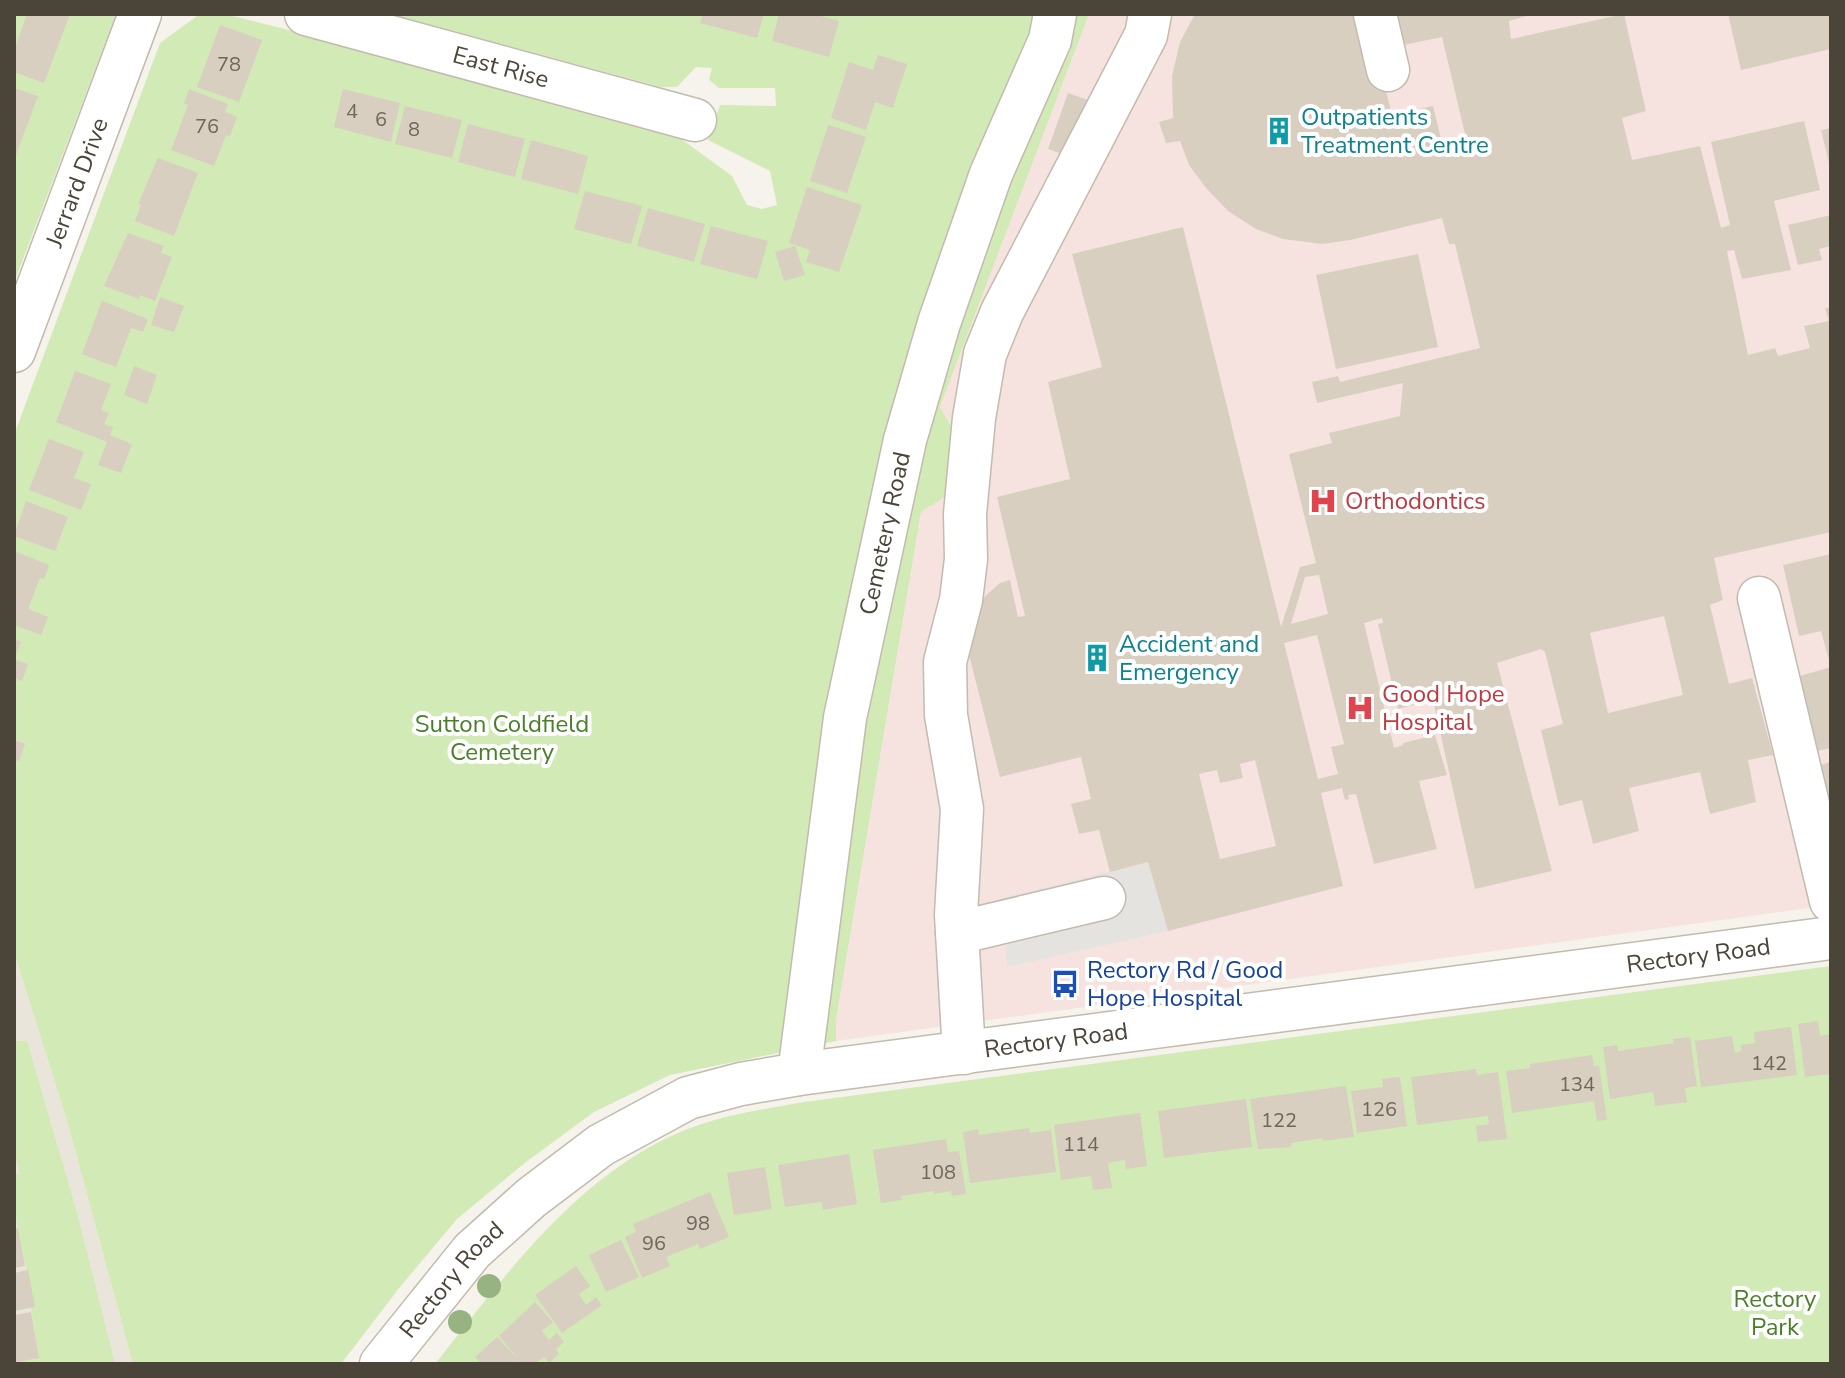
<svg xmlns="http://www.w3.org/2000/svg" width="1845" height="1378" viewBox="0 0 1845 1378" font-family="'Nunito Sans',sans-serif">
	<rect width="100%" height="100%" fill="#f6f3ec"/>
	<!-- residential -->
	<path fill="#eae5da" d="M14 952 68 1124 133 1364H14Z"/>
	<!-- medical -->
	<path fill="#f6e3e0" d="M1089 14H1831V905L836 1041V1020L921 512 949 493 958 438 940 407Z"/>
	<!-- green -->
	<path fill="#d2eab5" d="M14 14H116L14 283Z
		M200 14H225L328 40 673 133 732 176 747 205 762 209 777 205 770 171 708 140 720 105 776 106 775 88H719L709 80 712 68 696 67 677 87H661L390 14H1089L940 407 958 438 949 494 921 512 836 1020V1041L670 1075 594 1112 526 1162 457 1219 400 1287 341 1364H133L68 1124 14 952V435L160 43Z
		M1831 966V1364H435C505 1276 577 1174 685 1130 722 1115 765 1109 804 1102Z
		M14 1041H27L77 1213 115 1364H14L39 1358 31 1308 35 1307 17 1226 14 1175 19 1174 14 1146 16 1133Z"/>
	<!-- parking -->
	<path fill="#e5e3e0" d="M1148 862 1168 931 1007 967 1003 898Z"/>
	<!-- building -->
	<path fill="#d8cfc1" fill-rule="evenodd" d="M27 14H70L44 83 14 72V51Z
		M703 14H764L757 38 700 23Z
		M779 14H814L839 21 829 57 772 41Z
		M1195 14H1358L1372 35 1392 115 1433 106 1442 143 1466 138 1442 37 1399 46 1391 14H1533L1509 21 1511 39 1624 14 1646 111 1622 118 1632 160 1700 146 1721 228 1730 225 1711 142 1804 121 1820 190 1774 201 1791 270 1742 279 1734 250 1727 251 1748 355 1775 348 1778 356 1810 348 1804 326 1829 321 1825 308 1831 307V532L1714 558 1723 600 1710 605 1729 684 1752 678 1773 755 1748 760 1756 802 1710 814 1700 772 1629 788 1639 831 1593 844 1582 800 1559 806 1541 730 1563 724 1545 652 1541 649 1497 663 1552 871 1475 889 1433 700 1398 709 1378 624 1383 623 1382 618 1364 623 1394 748 1403 745V743L1435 735 1447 775 1419 781 1437 849 1374 864 1356 794 1348 795 1349 799 1345 800 1342 788 1321 793 1343 886 1168 931 1148 862 1110 872 1099 830 1079 834 1071 804 1091 799 1081 757 1000 777 963 631 977 627 982 599 1000 583 1010 580 1018 617 1025 616 997 497 1070 479 1048 382 1102 367 1072 254 1183 227 1281 627 1300 567 1316 563 1289 454 1332 443 1329 433 1400 416 1403 383 1317 403 1312 382 1338 376 1340 382 1480 348 1455 244H1449L1442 218 1350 240 1322 244 1283 239 1256 229 1228 211 1206 188 1189 165 1180 141 1166 143 1159 122 1173 118 1172 76 1180 42ZM1319 575 1328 614 1291 624 1305 577ZM1664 616 1683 695 1608 713 1590 633ZM1317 635 1344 744 1331 747 1338 774 1318 779 1284 643ZM1255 760 1276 846 1220 859 1199 774 1217 770 1220 783 1243 778 1240 764Z
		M1728 14H1831V49L1741 70Z
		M220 25 262 40 239 102 197 87Z
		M878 55 907 64 893 108 875 102 866 130 831 118 849 62 873 70Z
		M14 88 38 96 14 160Z
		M189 89 228 104 225 112 237 117 230 136 226 135 214 166 171 150 188 105 184 103Z
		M343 89 400 103 391 142 334 127Z
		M1068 93 1088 100 1068 156 1048 149Z
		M405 106 462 120 452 158 395 144Z
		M468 124 525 139 515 177 458 162Z
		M828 125 866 137 847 193 810 181Z
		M1831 128V167H1830L1821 130Z
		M531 140 588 156 578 194 521 179Z
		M158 158 198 173 174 236 135 221 141 205 138 204Z
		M807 187 862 205 839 272 806 262 810 250 789 243Z
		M585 191 642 206 631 244 574 229Z
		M648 208 705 224 694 262 637 246Z
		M1831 215V246L1819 249 1822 260 1798 265 1788 225Z
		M711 226 768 241 757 279 700 264Z
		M128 233 164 246 161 253 172 257 155 301 140 295 139 299 104 286Z
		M795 246 805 275 784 281 775 252Z
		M1418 254 1438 347 1336 369 1316 275Z
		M160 297 184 306 174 332 151 325Z
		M102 301 148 319 143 332 131 328 116 367 82 354Z
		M134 366 157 375 147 404 124 395Z
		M75 371 111 384 101 410 109 413 104 424 113 427 110 435 132 444 121 473 98 465 107 442 56 422Z
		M49 439 84 452 74 478 91 484 81 510 29 490Z
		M26 501 68 517 55 551 14 536Z
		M14 551 49 565 44 579 40 578 28 609 48 617 41 635 14 625Z
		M1831 554V664H1830L1821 631 1799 636 1783 565Z
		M14 639 21 642 14 659 28 664 22 681 14 678Z
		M1831 667V748L1812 752 1793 678Z
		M14 740 25 744 19 761 14 759Z
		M1831 762V831L1813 767Z
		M1818 1021 1820 1036 1831 1034V1074L1805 1077 1798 1024Z
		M1791 1027 1797 1075 1701 1087 1695 1041 1732 1036 1735 1053 1741 1051V1045L1755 1043 1754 1032Z
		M1690 1037 1697 1086 1685 1088 1687 1102 1655 1106 1653 1092 1610 1099 1603 1047 1617 1045 1618 1051 1674 1043 1673 1039Z
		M1592 1055 1594 1066 1599 1065 1607 1120 1597 1121 1594 1101 1512 1113 1506 1071 1530 1068V1064Z
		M1476 1069 1477 1075 1498 1072 1507 1139 1478 1142 1476 1126 1489 1124 1488 1116 1417 1125 1411 1077Z
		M1400 1077 1407 1126 1357 1133 1351 1091 1383 1087 1382 1079Z
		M1346 1086 1354 1137 1323 1141V1138L1291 1143V1147L1258 1149 1250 1099Z
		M1246 1099 1252 1147 1164 1158 1158 1111Z
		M1140 1113 1147 1166 1126 1169 1125 1160 1108 1163 1112 1188 1093 1190 1091 1176 1061 1180 1054 1125Z
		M1029 1128 1030 1133 1051 1130 1056 1172 970 1183 963 1132 978 1129 979 1135Z
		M946 1139 948 1152 959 1151 966 1194 952 1196 951 1191 934 1194V1191L901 1196 902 1200 881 1203 873 1150Z
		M849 1154 857 1204 823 1210 822 1202 785 1207 778 1165Z
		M765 1167 772 1209 734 1215 727 1173Z
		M710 1192 729 1237 700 1249 698 1244 666 1257 670 1266 642 1278 625 1237 636 1232 633 1224Z
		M18 1228 25 1266 14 1268V1229Z
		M621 1240 639 1277 606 1292 589 1255Z
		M576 1266 590 1286 579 1294 586 1305 596 1297 602 1305 562 1333 535 1295Z
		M28 1270 35 1307 14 1311V1273Z
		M535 1302 553 1322 542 1331 549 1340 557 1333 564 1342 556 1349 559 1354 549 1363 544 1357 535 1364H476L479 1361 475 1357 497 1337 521 1362 499 1336Z
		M31 1312 39 1358 14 1363V1315Z"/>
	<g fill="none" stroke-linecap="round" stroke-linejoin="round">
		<defs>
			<g id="minor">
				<path id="s1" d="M306 14 695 120"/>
				<path d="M1375 14 1388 70"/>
				<path id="s2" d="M14 351 140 14"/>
				<path d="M1759 598 1831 901"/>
				<path d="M957 933 1104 898"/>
				<path d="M964 1053 956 915 962 809 946 715 945 662 961 600 966 559 965 514 974 418 985 354 1002 312 1146 35 1150 14"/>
				<path id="s3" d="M799 1074 845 718 905 440 939 323 991 174 1050 40 1055 14"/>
				<path id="s4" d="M381 1364 472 1251 531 1198 601 1145 688 1098 741 1084 799 1074 1831 938"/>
			</g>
		</defs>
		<!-- minor casing -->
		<use href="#minor" stroke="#c2bbae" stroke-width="45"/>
		<!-- minor -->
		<use href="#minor" stroke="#fff" stroke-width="42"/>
	</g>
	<!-- trees -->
	<g fill="#97b381">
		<circle cx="489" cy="1286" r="12"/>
		<circle cx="460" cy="1322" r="12"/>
	</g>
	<!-- icons -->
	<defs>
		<symbol id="building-bare" viewBox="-9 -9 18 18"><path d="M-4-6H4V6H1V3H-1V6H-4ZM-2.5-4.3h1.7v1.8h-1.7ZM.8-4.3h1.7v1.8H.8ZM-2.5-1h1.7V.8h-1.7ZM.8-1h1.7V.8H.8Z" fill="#0f9aa8" stroke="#fff" stroke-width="2.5" paint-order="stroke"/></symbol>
		<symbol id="hospital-bare" viewBox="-9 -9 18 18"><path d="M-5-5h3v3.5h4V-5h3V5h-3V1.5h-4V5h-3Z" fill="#e0444e" stroke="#fff" stroke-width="2.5" paint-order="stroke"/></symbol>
		<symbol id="bus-bare" viewBox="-9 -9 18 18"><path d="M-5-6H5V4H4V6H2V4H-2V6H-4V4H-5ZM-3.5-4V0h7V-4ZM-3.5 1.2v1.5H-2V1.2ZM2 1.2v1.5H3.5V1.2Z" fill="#1a4fb4" stroke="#fff" stroke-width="2.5" paint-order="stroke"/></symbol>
	</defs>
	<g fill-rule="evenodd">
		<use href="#building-bare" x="1259" y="111" width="40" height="40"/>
		<use href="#hospital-bare" x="1303" y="481" width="40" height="40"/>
		<use href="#building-bare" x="1077" y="638" width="40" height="40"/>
		<use href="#hospital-bare" x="1340" y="688" width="40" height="40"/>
		<use href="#bus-bare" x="1045" y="964" width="40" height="40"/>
	</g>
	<g text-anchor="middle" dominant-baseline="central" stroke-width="8" stroke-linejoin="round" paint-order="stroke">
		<!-- number labels -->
		<g font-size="20" fill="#6e675b">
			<text x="229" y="64">78</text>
			<text x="352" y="111">4</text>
			<text x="381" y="119">6</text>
			<text x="207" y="126">76</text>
			<text x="414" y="129">8</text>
			<text x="1769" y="1063">142</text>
			<text x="1577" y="1084">134</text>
			<text x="1379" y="1109">126</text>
			<text x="1279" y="1120">122</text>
			<text x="1081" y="1144">114</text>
			<text x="938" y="1172">108</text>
			<text x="698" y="1223">98</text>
			<text x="654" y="1243">96</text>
		</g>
		<!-- street labels -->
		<g font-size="24" fill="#4b4439" stroke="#fff">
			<text stroke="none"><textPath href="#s1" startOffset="202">East Rise</textPath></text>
			<text stroke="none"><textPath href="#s2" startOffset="180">Jerrard Drive</textPath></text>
			<text stroke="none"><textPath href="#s3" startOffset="548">Cemetery Road</textPath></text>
			<text stroke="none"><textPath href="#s4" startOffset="1432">Rectory Road</textPath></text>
			<text stroke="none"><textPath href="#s4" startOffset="784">Rectory Road</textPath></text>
			<text stroke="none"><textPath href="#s4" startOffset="110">Rectory Road</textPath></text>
		</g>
		<!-- culture labels -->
		<g font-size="24" fill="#0d838f" stroke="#fff" text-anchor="start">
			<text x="1301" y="117">Outpatients<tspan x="1301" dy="28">Treatment Centre</tspan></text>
			<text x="1119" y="644">Accident and<tspan x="1119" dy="28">Emergency</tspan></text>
		</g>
		<!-- health labels -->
		<g font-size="24" fill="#be3a42" stroke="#fff" text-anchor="start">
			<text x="1345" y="501">Orthodontics</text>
			<text x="1382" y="694">Good Hope<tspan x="1382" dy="28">Hospital</tspan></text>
		</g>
		<!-- park labels -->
		<g font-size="24" fill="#4a7f2a" stroke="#fff">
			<text x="502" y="724">Sutton Coldfield<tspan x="502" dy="28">Cemetery</tspan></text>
			<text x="1775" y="1299">Rectory<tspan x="1775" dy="28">Park</tspan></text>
		</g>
		<!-- transit labels -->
		<g font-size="24" fill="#164399" stroke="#fff" text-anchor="start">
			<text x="1087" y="970">Rectory Rd / Good<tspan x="1087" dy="28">Hope Hospital</tspan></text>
		</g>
	</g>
	<!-- border -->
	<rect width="1845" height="1378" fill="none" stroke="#4b4439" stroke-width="32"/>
</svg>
